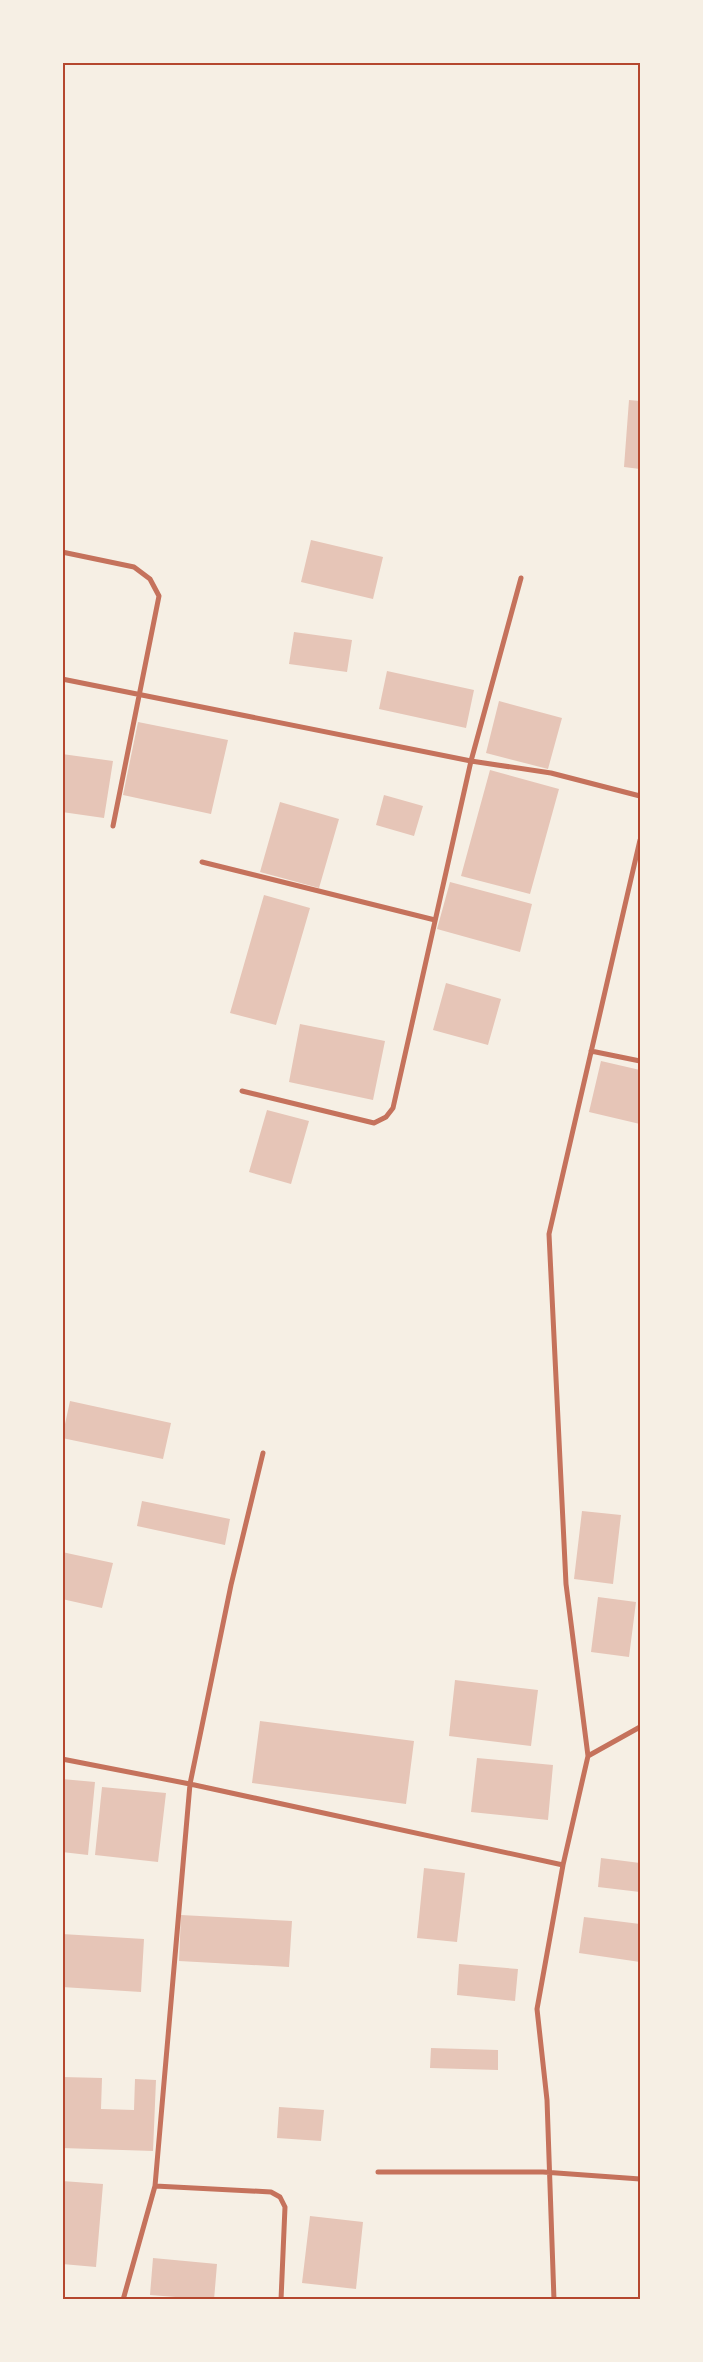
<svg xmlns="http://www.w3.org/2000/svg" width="703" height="2362" viewBox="0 0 703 2362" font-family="Ubuntu,sans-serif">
	<rect width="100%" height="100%" fill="#f6efe4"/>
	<!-- building -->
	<path fill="#e6c5b7" d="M629 400 640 401V469L624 467Z
		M311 540 383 557 373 599 301 582Z
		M294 632 352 640 347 672 289 664Z
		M387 671 474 690 466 728 379 709Z
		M499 701 562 718 548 769 486 753Z
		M138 722 228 740 211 814 123 795Z
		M62 754 113 761 104 818 62 812Z
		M490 770 559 789 530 894 461 876Z
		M384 795 423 806 414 836 376 825Z
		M280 802 339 819 319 888 260 872Z
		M450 882 532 904 520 952 437 929Z
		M264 895 310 908 276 1025 230 1013Z
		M446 983 501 999 488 1045 433 1030Z
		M300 1024 385 1041 373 1100 289 1082Z
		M601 1061 640 1070V1124L589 1112Z
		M267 1110 309 1121 291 1184 249 1172Z
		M70 1401 171 1423 163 1459 62 1438Z
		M142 1501 230 1519 225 1545 137 1526Z
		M582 1511 621 1515 613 1584 574 1579Z
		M62 1552 113 1563 102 1608 62 1599Z
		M598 1597 636 1602 629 1657 591 1652Z
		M455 1680 538 1690 531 1746 449 1736Z
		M260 1721 414 1741 406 1804 252 1783Z
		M477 1758 553 1765 548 1820 471 1812Z
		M62 1779 95 1782 88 1855 62 1852Z
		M102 1787 166 1793 158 1862 95 1855Z
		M601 1858 640 1863V1892L598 1887Z
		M424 1868 465 1873 457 1942 417 1938Z
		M181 1915 292 1921 289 1967 179 1961Z
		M584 1917 640 1924V1962L579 1953Z
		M62 1934 144 1939 141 1992 62 1987Z
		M459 1964 518 1969 515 2001 457 1995Z
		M431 2048 498 2050V2070L430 2068Z
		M62 2077 102 2078 101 2109 134 2110 135 2079 156 2080 153 2151 62 2148Z
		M279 2107 324 2110 321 2141 277 2138Z
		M62 2181 103 2184 96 2267 62 2264Z
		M310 2216 363 2222 356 2289 302 2283Z
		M153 2258 217 2264 214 2300 150 2295Z"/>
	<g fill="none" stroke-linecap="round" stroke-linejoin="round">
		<!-- minor -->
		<path stroke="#c5725c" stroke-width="5" d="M62 552 134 567 150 579 159 596 113 826
			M62 679 471 761 551 773 640 796
			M202 862 435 920
			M591 1051 640 1061
			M242 1091 374 1123 386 1117 393 1108 471 761 521 578
			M588 1756 640 1727
			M62 1759 190 1784 563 1865 588 1756 566 1584 549 1234 640 840
			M378 2172H543L640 2179
			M155 2186 271 2192 280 2197 285 2207 281 2300
			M123 2300 155 2186 190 1784 231 1585 263 1453
			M554 2300 547 2100 537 2009 563 1865"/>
	</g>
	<!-- border -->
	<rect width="703" height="2362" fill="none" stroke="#f6efe4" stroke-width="128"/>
	<rect x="64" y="64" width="575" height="2234" fill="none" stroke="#b5482f" stroke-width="2"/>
</svg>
